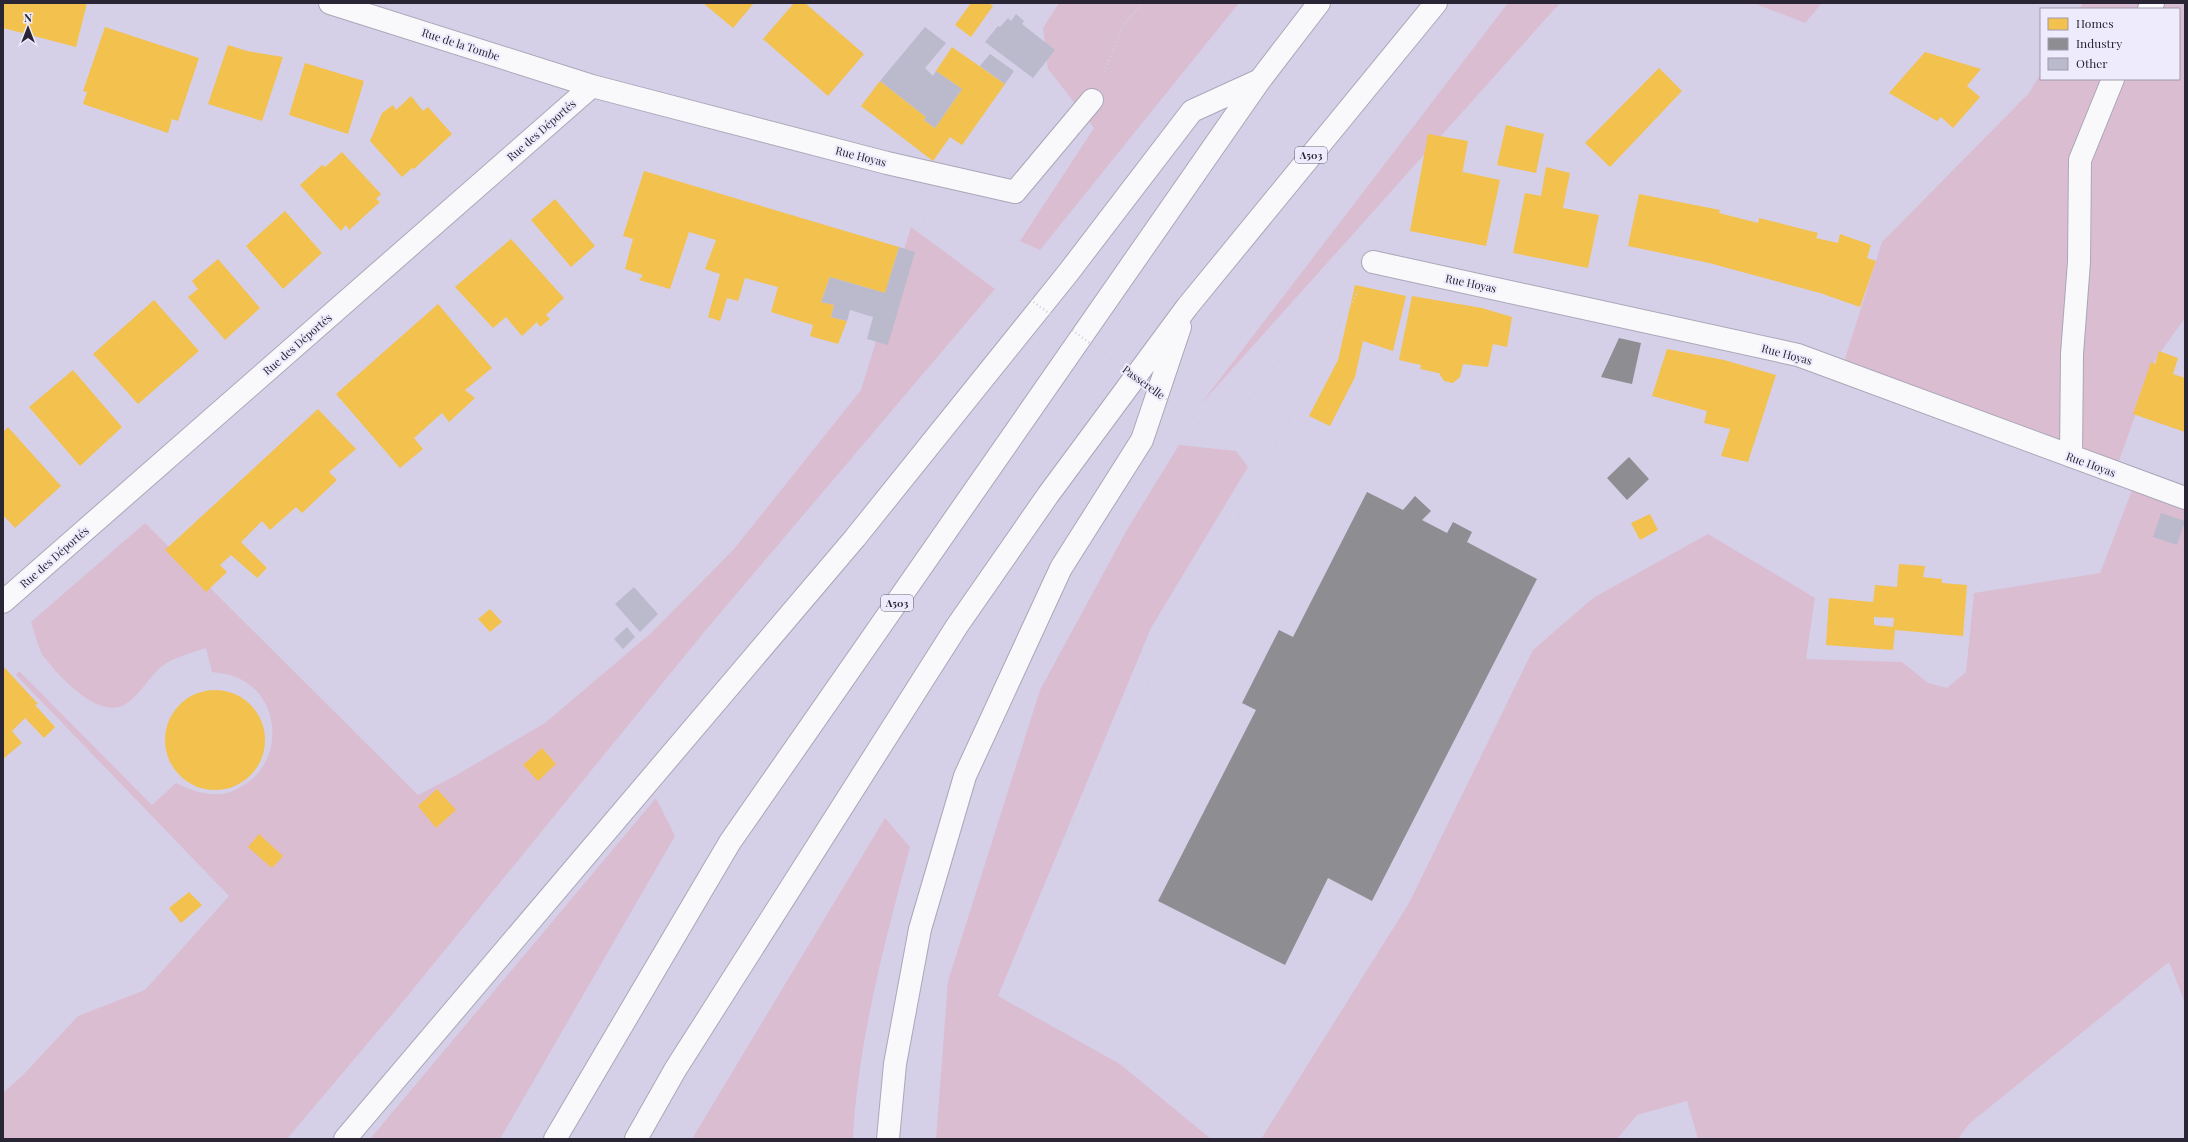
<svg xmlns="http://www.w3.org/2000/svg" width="2188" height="1142" viewBox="0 0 2188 1142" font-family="'Playfair Display',serif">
	<rect width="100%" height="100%" fill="#d5d0e7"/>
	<!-- green -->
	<path fill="#dbbdd2" d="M1059 3H1239L1040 250 1020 241 1094 128 1048 69 1043 28Z
		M1508 3H1560L1200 405Z
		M1753 3H1822L1805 23Z
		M2083 3H2185V318L2155 360 2115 472 1841 371 1882 242 2029 93 2041 73V79H2179V9H2079Z
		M911 227 995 289 705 631 405 999 287 1139H3V1093L23 1075 78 1016 145 990 229 896 16 675 19 671 152 805 176 783C190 790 204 795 220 794 228 794 236 790 242 786 285 762 282 696 236 677 229 674 219 673 212 672L206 648C191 653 174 657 161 667 149 677 135 703 119 707 93 714 56 674 42 654 37 645 35 632 31 622L145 523 418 795 455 776 545 723 651 633 734 549 861 390Z
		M1179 445 1236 451 1248 467 1151 628 998 996 1120 1064 1211 1139H936L948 981 1040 690 1128 528Z
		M2136 480 2185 498V1003L2169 962 1969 1124 1958 1139H1698L1687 1101 1637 1115 1617 1139H1261L1409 903 1533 650 1593 598 1708 534 1815 598 1806 659 1902 662 1928 683 1947 688 1966 672 1974 593 2100 573Z
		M656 798 675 836 500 1139H370Z
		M885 818 910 847C885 942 858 1040 853 1139H692Z"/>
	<!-- homes -->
	<path fill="#f2c14e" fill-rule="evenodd" d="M3 3H87L76 47 3 28Z
		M703 3H754L733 28Z
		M794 3H805L864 54 828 96 763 39Z
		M971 3H988L993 6 971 37 955 25Z
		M105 27 199 58 178 121 172 119 168 133 83 104 87 92 83 91Z
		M228 45 247 51 283 57 262 121 208 104Z
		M952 47 1005 84 962 145 950 137 933 161 861 106 880 81 926 117 924 120 935 128 962 89 936 71Z
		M1925 52 1981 69 1967 86 1980 97 1953 128 1941 117 1937 121 1889 93Z
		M305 63 364 81 348 134 289 115Z
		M1659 68 1682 91 1610 167 1585 143Z
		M411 96 423 111 428 107 452 134 414 169 412 168 402 177 370 141 382 113 393 105 396 110Z
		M1506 125 1544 134 1536 173 1497 165Z
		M1428 134 1468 141 1461 181 1463 172 1500 180 1486 246 1410 231Z
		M342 152 381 194 376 199 380 202 349 230 346 225 341 231 300 185 322 165 325 167Z
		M1546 167 1570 173 1563 208 1599 215 1588 268 1513 253 1525 193 1541 196Z
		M644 171 899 247 885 293 830 277 821 302 834 305 831 317 847 321 838 344 810 336 813 325 771 312 778 287 745 278 738 301 727 298 720 321 708 317 720 274 705 269 716 240 689 232 670 289 639 280 643 275 625 269 633 239 623 236Z
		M1639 194 1720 210 1719 213 1758 223 1759 218 1818 233 1816 238 1838 243 1840 234 1871 245 1867 258 1876 261 1860 307 1820 293 1709 263 1628 246Z
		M555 199 595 246 571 267 531 220Z
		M285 211 322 253 283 289 246 246Z
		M511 239 564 298 546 315 550 319 540 327 537 322 522 336 506 317 493 328 455 287Z
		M218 259 260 308 225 340 188 297 198 289 192 281Z
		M1355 285 1406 296 1393 351 1363 341 1355 377 1330 426 1309 416 1338 360Z
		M1412 296 1482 308 1512 317 1507 347 1493 344 1488 367 1463 364 1460 377 1453 383 1444 381 1439 373 1420 369 1421 365 1399 360Z
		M154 300 199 351 138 404 93 354Z
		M438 304 492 368 465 390 475 398 449 422 442 413 414 438 423 449 400 468 336 394Z
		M1667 349 1724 360 1776 375 1748 462 1721 456 1730 429 1704 423 1707 411 1652 396Z
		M2159 351 2178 358 2173 374 2185 378V432L2133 414 2151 362 2155 364Z
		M73 370 122 427 80 466 29 407Z
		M318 409 356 449 329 472 337 480 302 513 296 507 270 530 262 521 241 542 267 568 257 578 231 555 220 565 227 572 206 592 165 550Z
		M8 427 61 486 15 528 3 515V432Z
		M1650 514 1658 530 1640 540 1631 523Z
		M1899 564 1925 566 1923 577 1942 579V583L1967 585 1963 636 1895 630 1893 650 1826 645 1829 598 1873 602 1875 585 1897 587ZM1874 617 1894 618 1893 627 1874 625Z
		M490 609 502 622 490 632 478 619Z
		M3 666 38 704 35 705 55 727 44 738 25 718 12 731 22 743 3 759Z
		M165 740a50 50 0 1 1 100 0a50 50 0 1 1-100 0Z
		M542 748 556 764 538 781 523 765Z
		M437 789 456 810 436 828 418 806Z
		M259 834 283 856 272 868 248 847Z
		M189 892 202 905 181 923 169 908Z"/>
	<!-- industry -->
	<path fill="#8d8d92" d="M1619 338 1641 343 1632 384 1601 377Z
		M1629 457 1649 479 1627 500 1607 478Z
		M1367 492 1403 510 1415 496 1431 511 1422 520 1447 533 1453 522 1472 532 1467 542 1537 579 1372 901 1328 878 1285 965 1158 901 1256 710 1242 703 1279 630 1293 637Z"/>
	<!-- building -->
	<path fill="#babacc" d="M1016 14 1024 21 1022 24 1055 50 1033 78 985 42 998 26 1000 27 1008 18 1011 21Z
		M925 27 946 43 925 68 933 76 936 71 962 89 935 128 924 120 926 117 880 81Z
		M990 54 1014 71 1005 84 980 66Z
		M899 247 915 252 888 345 867 339 873 317 850 310 847 321 831 317 834 305 821 302 830 277 885 293Z
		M2161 513 2185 521 2177 545 2153 537Z
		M634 587 658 614 640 632 615 604Z
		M627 627 635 637 623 649 614 639Z"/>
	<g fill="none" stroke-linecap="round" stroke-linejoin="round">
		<defs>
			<path id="minor" d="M330 3 592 86 887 163 1015 192 1092 100
				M2149 9 2153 3
				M1373 262 1798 355 2185 498
				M2071 456 2072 354 2079 262 2080 160 2113 79
				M3 602 592 86"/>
			<path id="highway" d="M345 1139 855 538 1068 273 1192 111 1260 80
				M555 1139 730 842 1260 80 1319 3
				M636 1139 675 1070 957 626 1048 495 1187 307 1436 3
				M888 1139 895 1064 920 929 965 776 1061 568 1142 440 1180 327"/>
		</defs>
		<!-- minor casing -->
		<use href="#minor" stroke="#aaa7b8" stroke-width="24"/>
		<!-- highway casing -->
		<use href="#highway" stroke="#aaa7b8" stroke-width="24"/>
		<!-- path -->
		<path stroke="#d1cfd7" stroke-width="2.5" stroke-dasharray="1 3" stroke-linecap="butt" d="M1104 72 1124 25 1142 3
			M912 202 930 231 998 276
			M1221 439 1319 303 1348 281
			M1056 856 1358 291"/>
		<!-- minor -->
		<use href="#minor" stroke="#f9f8fb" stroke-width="22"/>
		<!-- highway -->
		<use href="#highway" stroke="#f9f8fb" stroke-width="22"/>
		<!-- path-bridge -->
		<path stroke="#d1cfd7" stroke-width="2.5" stroke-dasharray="1 3" stroke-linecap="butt" d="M998 276 1221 439"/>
	</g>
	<g text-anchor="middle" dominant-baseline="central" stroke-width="4" stroke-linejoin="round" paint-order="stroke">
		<!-- shield labels -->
		<g fill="#eeebfc" stroke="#646071" stroke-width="1">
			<rect x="1295" y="147" width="32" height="16" rx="3"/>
			<rect x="881" y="595" width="32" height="16" rx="3"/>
		</g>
		<g font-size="10" font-weight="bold" fill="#292535">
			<text x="1311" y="155">A503</text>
			<text x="897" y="603">A503</text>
		</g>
		<!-- street labels -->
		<g font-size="11" fill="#292535" stroke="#eeebfc">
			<text transform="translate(461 44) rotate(18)">Rue de la Tombe</text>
			<text transform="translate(541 130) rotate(-41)">Rue des Déportés</text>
			<text transform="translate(861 156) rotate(14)">Rue Hoyas</text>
			<text transform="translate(1471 283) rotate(12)">Rue Hoyas</text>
			<text transform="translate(297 344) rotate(-41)">Rue des Déportés</text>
			<text transform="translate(1787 354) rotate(15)">Rue Hoyas</text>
			<text transform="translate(1144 382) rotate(36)">Passerelle</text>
			<text transform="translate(2091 464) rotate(20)">Rue Hoyas</text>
			<text transform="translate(54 557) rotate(-41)">Rue des Déportés</text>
		</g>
	</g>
	<!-- border -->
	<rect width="2188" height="1142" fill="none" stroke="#292535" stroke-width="8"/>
	<!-- legend -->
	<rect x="2040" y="8" width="140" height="72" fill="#eeebfc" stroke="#9f9cac"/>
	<rect x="2048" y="18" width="20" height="12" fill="#f2c14e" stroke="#9f9cac"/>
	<text x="2076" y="28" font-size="12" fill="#292535">Homes</text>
	<rect x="2048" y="38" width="20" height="12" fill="#8d8d92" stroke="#9f9cac"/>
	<text x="2076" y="48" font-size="12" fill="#292535">Industry</text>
	<rect x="2048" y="58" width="20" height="12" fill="#babacc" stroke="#9f9cac"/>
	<text x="2076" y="68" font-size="12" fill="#292535">Other</text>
	<!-- north arrow -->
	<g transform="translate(28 28)" stroke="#eeebfc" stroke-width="3" paint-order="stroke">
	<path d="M0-3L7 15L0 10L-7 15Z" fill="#292535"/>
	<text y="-6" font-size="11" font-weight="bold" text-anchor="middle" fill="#292535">N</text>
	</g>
</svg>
